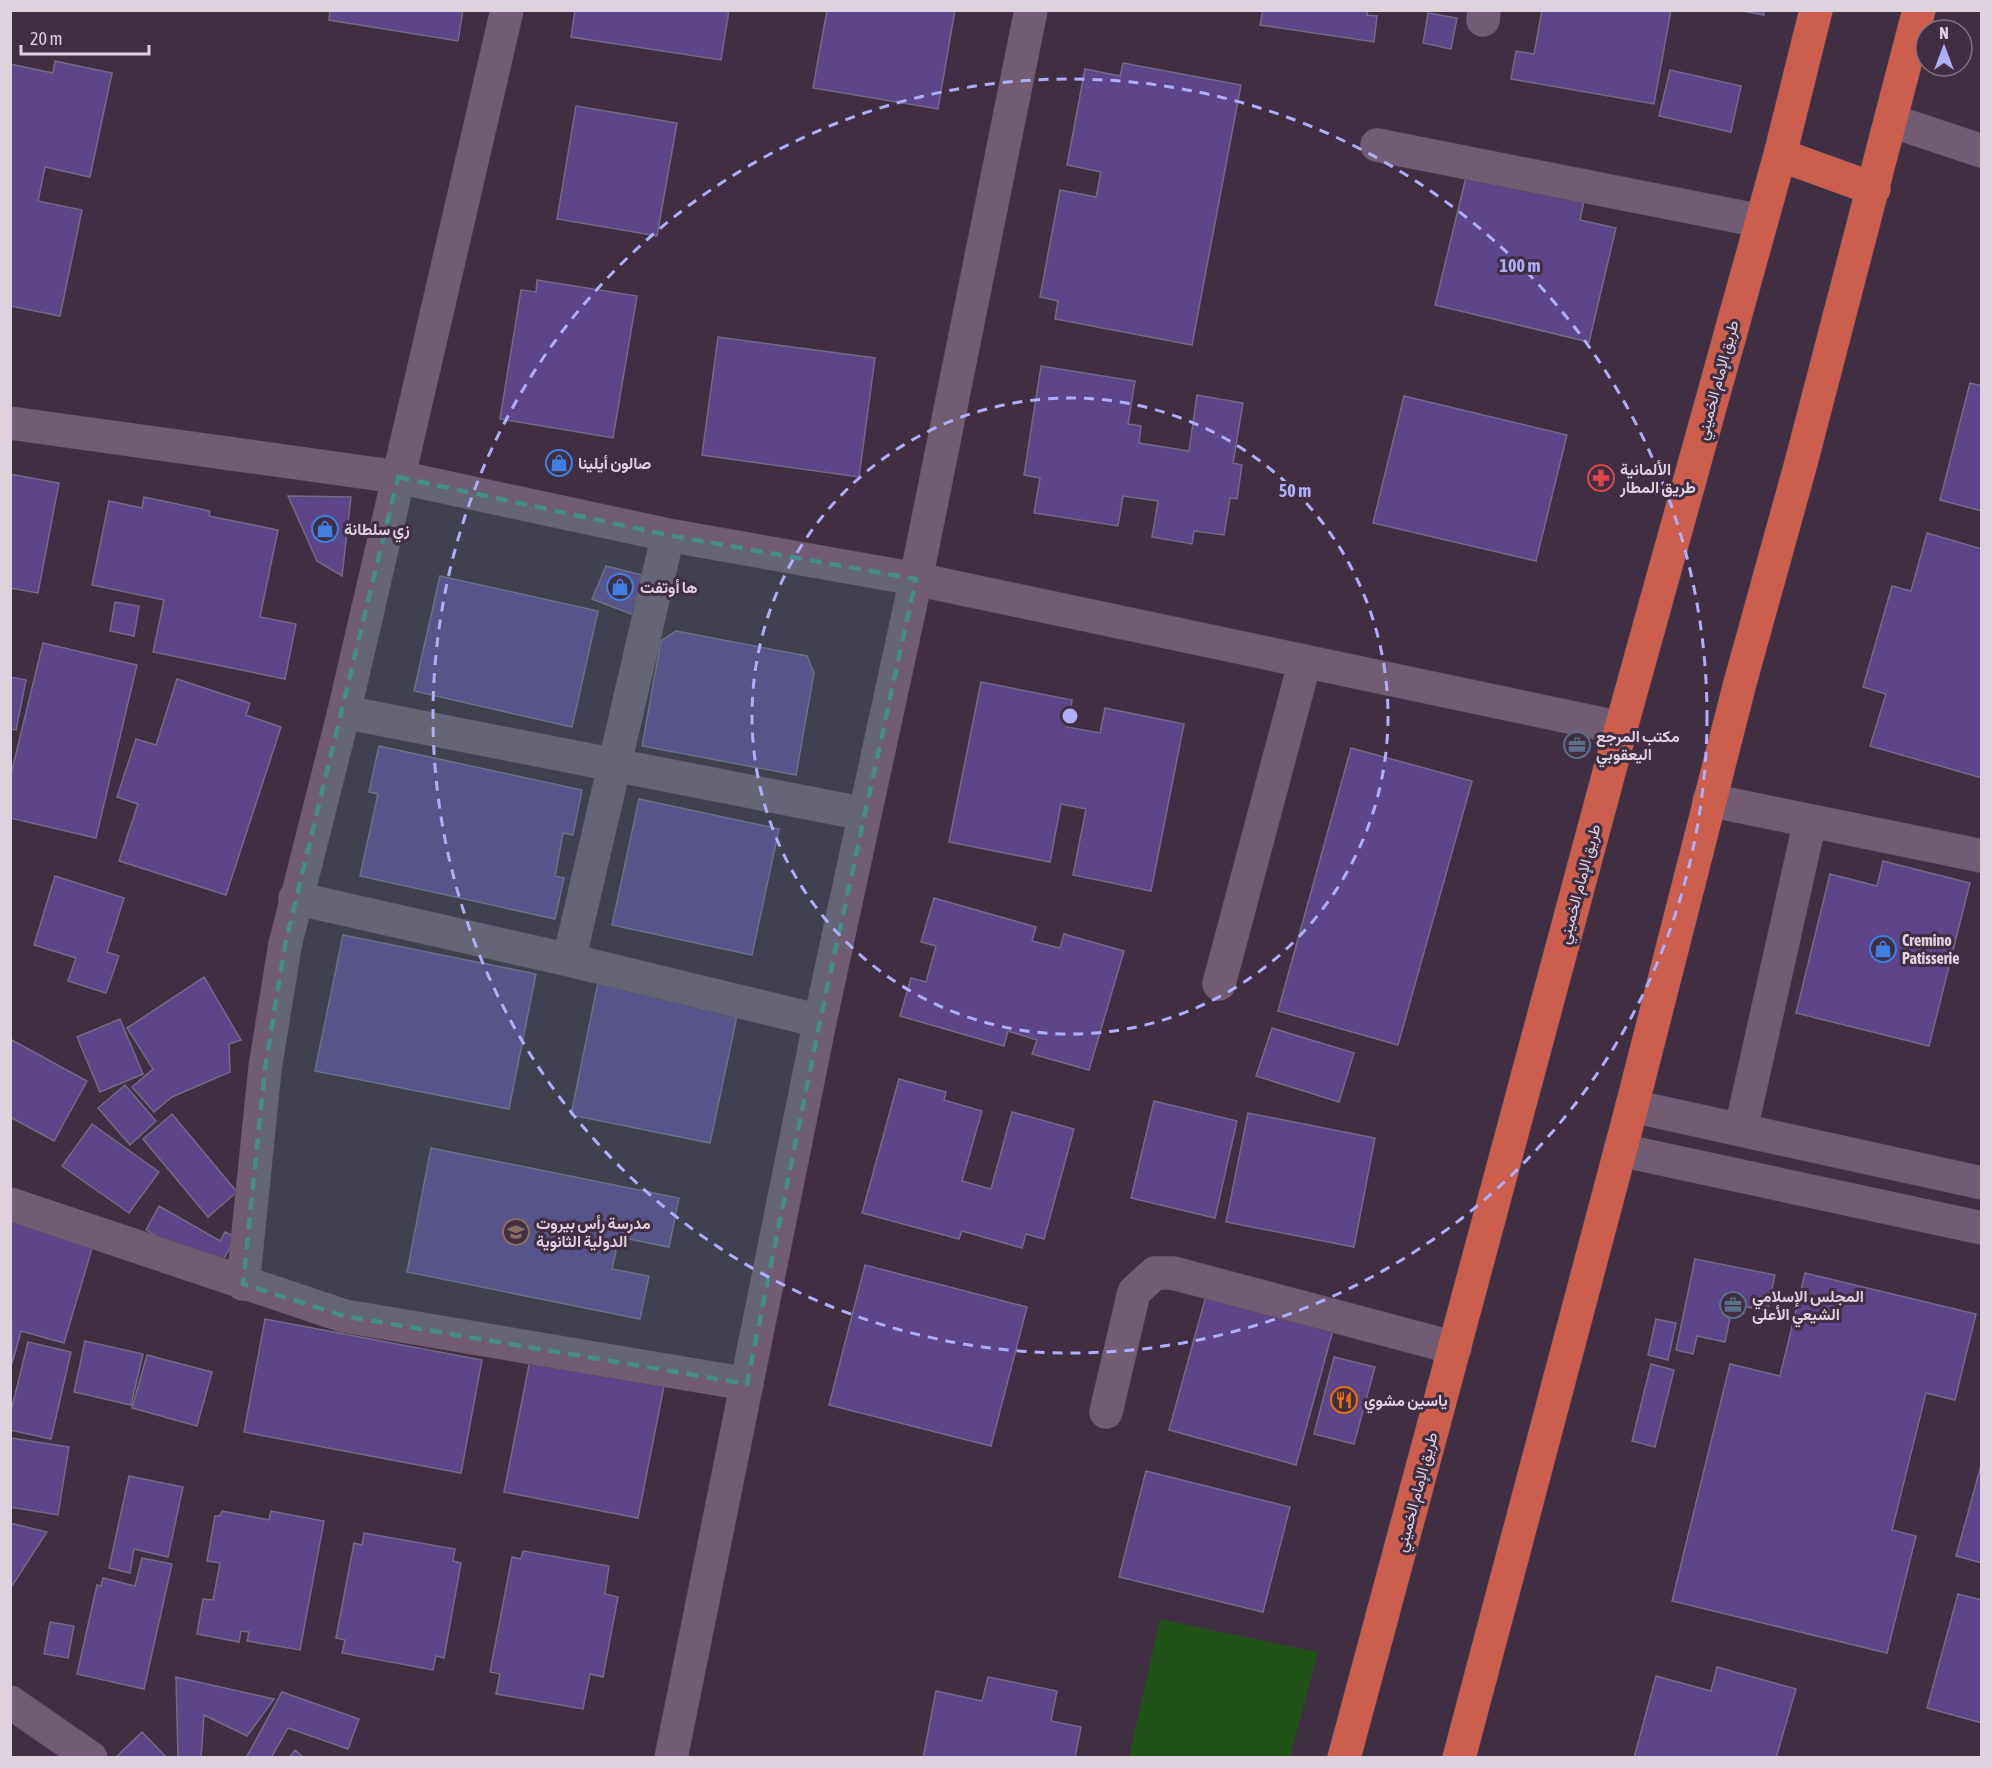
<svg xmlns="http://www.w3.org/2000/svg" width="1992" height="1768" viewBox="0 0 1992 1768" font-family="'Asap Condensed',Vazirmatn,sans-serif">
	<rect width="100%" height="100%" fill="#402e43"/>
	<!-- green -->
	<path fill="#215318" d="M1160 1619 1318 1652 1290 1757H1129Z"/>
	<!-- building -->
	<path fill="#5c4689" stroke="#726b87" stroke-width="1.5" d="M330 10H463L458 41 329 20Z
		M575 10H729L721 60 571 37Z
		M827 10H955L938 109 813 88Z
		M1263 10H1368L1367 15 1377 16 1374 42 1260 25Z
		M1542 10H1671L1654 104 1511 79 1516 51 1534 54Z
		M1737 10H1764V15Z
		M1428 13 1457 18 1451 49 1423 43Z
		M55 61 112 73 90 177 45 167 38 201 82 210 60 316 10 306V64L53 73Z
		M1123 63 1241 85 1192 345 1055 319 1058 301 1040 297 1060 190 1096 197 1101 172 1067 165 1085 69 1120 76Z
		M1670 70 1741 86 1731 132 1659 116Z
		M576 106 677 123 657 236 557 219Z
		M1467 173 1584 201 1580 220 1616 228 1589 342 1435 305Z
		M537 280 637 296 613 438 500 419 521 290 536 292Z
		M718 337 875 358 859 477 702 455Z
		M1041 366 1135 381 1128 424 1141 426 1139 443 1189 451 1197 395 1243 403 1233 463 1242 465 1237 499 1230 498 1224 535 1194 531 1192 544 1152 537 1158 501 1123 496 1118 526 1034 513 1040 478 1024 475Z
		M1970 383 1982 386V511L1940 500Z
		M1404 396 1567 435 1536 561 1373 523Z
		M10 474 59 483 38 593 10 588Z
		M288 496 351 497 342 576 317 561Z
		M144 497 210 511 209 516 278 530 260 617 296 624 285 679 153 652 164 600 92 585 109 501 142 508Z
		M1927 533 1982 549V778L1870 746 1886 694 1863 687 1892 586 1911 591Z
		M606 566 646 576 634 615 592 599Z
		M440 576 598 611 572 727 414 691Z
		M115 602 139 606 134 636 110 631Z
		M676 631 807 656 814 673 796 775 642 746 661 641Z
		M43 643 137 665 96 838 10 818V778Z
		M10 677 26 680 16 730 10 729Z
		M177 679 250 703 246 715 281 727 226 895 119 861 138 804 117 797 136 739 156 745Z
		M981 682 1072 700 1067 727 1100 733 1105 708 1184 724 1151 891 1073 875 1086 809 1061 804 1050 862 949 842Z
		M379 746 582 790 573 835 563 833 555 876 564 878 555 919 360 876 378 794 369 792Z
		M1351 748 1472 781 1398 1045 1278 1011Z
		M639 799 779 829 752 955 612 925Z
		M1883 861 1970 883 1929 1046 1796 1013 1830 874 1877 886Z
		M55 876 124 898 107 952 119 956 106 993 68 981 76 958 34 945Z
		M934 898 1036 927 1032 941 1060 948 1064 934 1124 951 1089 1070 1032 1054 1037 1040 1008 1031 1004 1046 900 1016 911 978 926 982 936 946 921 942Z
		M343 935 536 974 509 1109 315 1071Z
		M204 977 241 1040 229 1044 230 1072 172 1097 154 1112 132 1087 153 1069 127 1028Z
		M598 982 738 1011 710 1143 571 1115Z
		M120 1019 143 1074 100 1092 77 1037Z
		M1272 1028 1354 1053 1339 1102 1256 1076Z
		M10 1039 87 1081 54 1141 10 1117Z
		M899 1079 946 1092 944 1100 982 1111 962 1181 991 1189 1012 1112 1074 1129 1044 1239 1026 1234 1022 1248 962 1231 959 1239 862 1213Z
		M125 1085 156 1121 130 1145 98 1108Z
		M1154 1101 1237 1121 1215 1218 1131 1198Z
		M1248 1113 1375 1138 1354 1247 1226 1222Z
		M172 1114 237 1192 208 1217 143 1139Z
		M92 1124 159 1172 129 1213 62 1166Z
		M431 1148 679 1198 669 1247 619 1237 612 1269 649 1276 640 1319 407 1272Z
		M159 1206 220 1241 225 1232 236 1237 217 1271 146 1230Z
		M10 1211 96 1235 64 1343 21 1331 12 1364Z
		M1695 1259 1775 1275 1767 1311 1733 1304 1725 1342 1697 1336 1693 1354 1676 1350Z
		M865 1265 1027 1307 991 1446 829 1405Z
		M1805 1273 1976 1314 1955 1400 1926 1393 1892 1530 1916 1536 1887 1653 1672 1601 1730 1364 1780 1376Z
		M1209 1285 1336 1319 1296 1465 1169 1430Z
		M265 1319 482 1360 461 1473 244 1432Z
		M1656 1319 1676 1323 1668 1360 1648 1355Z
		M85 1341 143 1354 131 1405 74 1392Z
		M28 1342 71 1352 51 1439 10 1430V1415Z
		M147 1355 212 1372 197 1426 132 1408Z
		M1334 1357 1375 1367 1354 1444 1314 1434Z
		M530 1360 664 1386 638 1518 504 1492Z
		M1651 1364 1674 1370 1655 1447 1632 1441Z
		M11 1438 69 1447 58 1515 10 1507Z
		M1982 1462V1563L1956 1556Z
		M1146 1471 1290 1507 1263 1612 1119 1577Z
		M129 1476 183 1487 168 1557 134 1549 130 1573 109 1568Z
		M222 1511 269 1520 271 1511 324 1521 300 1650 247 1641 249 1632 241 1631 239 1642 197 1634 203 1599 213 1600 220 1563 207 1561 215 1516H220Z
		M10 1523 47 1532 10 1589Z
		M364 1533 455 1549 453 1561 461 1563 444 1658 436 1656 433 1670 342 1653 345 1640 336 1638 354 1543 362 1545Z
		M523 1551 609 1566 605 1594 618 1597 603 1677 590 1674 583 1709 496 1694 500 1674 490 1672 512 1557 521 1559Z
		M142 1558 172 1564 144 1689 77 1674 97 1585 101 1586 103 1578 135 1586Z
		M1958 1594 1982 1600V1723L1927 1708Z
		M50 1622 74 1626 68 1658 44 1654Z
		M1717 1667 1796 1689 1776 1758H1634L1656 1676 1711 1691Z
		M176 1677 274 1699 247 1736 204 1715 201 1758H178Z
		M988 1677 1057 1691 1051 1721 1081 1727 1075 1758H923L936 1691 982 1701Z
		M282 1692 359 1719 348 1749 288 1728 271 1758H246Z
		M142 1732 167 1758 116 1757Z
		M295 1750 304 1758H289Z"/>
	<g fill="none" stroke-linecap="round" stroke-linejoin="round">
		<defs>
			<path id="minor" d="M1483 20 1484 10
				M1892 121 1982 151
				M1377 145 1761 221
				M10 423 398 477 668 535 916 579 1621 728
				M344 712 865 814
				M1709 800 1982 856
				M295 898 569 960 820 1021
				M569 960 668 535
				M1219 984 1305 661
				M1632 1106 1982 1183
				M1741 1129 1810 821
				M1620 1150 1982 1228
				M10 1204 344 1316 747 1384
				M243 1284 265 1068 285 945 344 712 507 10
				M1106 1412 1134 1292 1155 1273H1173L1455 1348
				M10 1702 91 1758
				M671 1758 820 1021 916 579 1031 10"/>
			<path id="highway" d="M1780 155 1874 189
				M1344 1758 1621 728 1780 155 1816 10
				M1459 1758 1632 1106 1740 683 1801 463 1919 10"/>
		</defs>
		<!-- minor casing -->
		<use href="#minor" stroke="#5a4a5c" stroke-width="34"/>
		<!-- highway casing -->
		<use href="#highway" stroke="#5a4a5c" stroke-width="34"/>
		<!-- minor -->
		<use href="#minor" stroke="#705c73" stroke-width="33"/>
		<!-- highway -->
		<use href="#highway" stroke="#cc5e4d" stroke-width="33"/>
	</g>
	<!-- marked area -->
	<path fill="#438d8a" fill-opacity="0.2" stroke="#438d8a" stroke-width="4.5" stroke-dasharray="12 8" stroke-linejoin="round" d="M398 477 668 535 916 579 820 1021 747 1384 344 1316 243 1284 265 1068 285 945Z"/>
	<!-- distance rings -->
	<g fill="none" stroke="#afaefa" stroke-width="3" stroke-dasharray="10 8">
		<circle cx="1070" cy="716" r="318"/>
		<circle cx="1070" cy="716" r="637"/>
	</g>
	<!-- icons -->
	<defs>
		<symbol id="shop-ring" viewBox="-11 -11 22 22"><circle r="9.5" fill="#402e43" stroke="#3f7fe0" stroke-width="1.5"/><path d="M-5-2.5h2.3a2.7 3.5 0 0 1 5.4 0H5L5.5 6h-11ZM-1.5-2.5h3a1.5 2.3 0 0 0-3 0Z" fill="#3f7fe0"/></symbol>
		<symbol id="pharmacy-ring" viewBox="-11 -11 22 22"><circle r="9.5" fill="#402e43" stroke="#e0444e" stroke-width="1.5"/><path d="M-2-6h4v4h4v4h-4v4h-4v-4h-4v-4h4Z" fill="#e0444e"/></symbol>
		<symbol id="office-ring" viewBox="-11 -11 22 22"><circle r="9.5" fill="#402e43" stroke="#5c6f8a" stroke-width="1.5"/><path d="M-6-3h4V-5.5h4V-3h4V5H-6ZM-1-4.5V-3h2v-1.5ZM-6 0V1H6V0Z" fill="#5c6f8a"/></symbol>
		<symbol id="school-ring" viewBox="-11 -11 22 22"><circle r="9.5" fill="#402e43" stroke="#8d6e63" stroke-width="1.5"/><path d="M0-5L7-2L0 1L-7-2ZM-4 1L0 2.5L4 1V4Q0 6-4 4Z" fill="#8d6e63"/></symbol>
		<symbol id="restaurant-ring" viewBox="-11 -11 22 22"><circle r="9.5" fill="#402e43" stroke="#e8710a" stroke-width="1.5"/><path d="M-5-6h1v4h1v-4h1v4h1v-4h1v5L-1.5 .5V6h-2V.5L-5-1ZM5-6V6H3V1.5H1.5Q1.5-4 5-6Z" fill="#e8710a"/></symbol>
	</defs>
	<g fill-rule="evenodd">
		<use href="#shop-ring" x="544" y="448" width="30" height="30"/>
		<use href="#pharmacy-ring" x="1586" y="463" width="30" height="30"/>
		<use href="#shop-ring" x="310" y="514" width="30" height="30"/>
		<use href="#shop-ring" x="605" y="572" width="30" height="30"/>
		<use href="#office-ring" x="1562" y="730" width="30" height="30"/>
		<use href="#shop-ring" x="1868" y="934" width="30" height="30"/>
		<use href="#school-ring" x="501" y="1217" width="30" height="30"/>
		<use href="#office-ring" x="1718" y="1290" width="30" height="30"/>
		<use href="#restaurant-ring" x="1329" y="1385" width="30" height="30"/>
	</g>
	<g text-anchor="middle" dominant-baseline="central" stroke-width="6" stroke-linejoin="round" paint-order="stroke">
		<!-- street labels -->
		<g font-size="16" fill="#ded2df" stroke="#402e43">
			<text transform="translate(1717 380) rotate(-75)">طريق الإمام الخميني</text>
			<text transform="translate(1579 884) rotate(-75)">طريق الإمام الخميني</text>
			<text transform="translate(1416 1492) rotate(-75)">طريق الإمام الخميني</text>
		</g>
		<!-- poi labels -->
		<g font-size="16" font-weight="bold" fill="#ded2df" stroke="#402e43" text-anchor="start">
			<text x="578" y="463">صالون أيلينا</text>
			<text x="1620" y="469">الألمانية<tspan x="1620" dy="18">طريق المطار</tspan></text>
			<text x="344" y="529">زي سلطانة</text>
			<text x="640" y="587">ها أوتفت</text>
			<text x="1596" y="736">مكتب المرجع<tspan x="1596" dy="18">اليعقوبي</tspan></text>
			<text x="1902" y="940">Cremino<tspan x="1902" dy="18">Patisserie</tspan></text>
			<text x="536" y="1223">مدرسة رأس بيروت<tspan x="536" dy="18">الدولية الثانوية</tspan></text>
			<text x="1752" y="1296">المجلس الإسلامي<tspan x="1752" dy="18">الشيعي الأعلى</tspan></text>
			<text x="1364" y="1400">ياسين مشوي</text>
		</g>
	</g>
	<circle cx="1070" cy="716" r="9" fill="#afaefa" stroke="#402e43" stroke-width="3"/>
	<g font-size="18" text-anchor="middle" font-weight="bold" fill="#afaefa" stroke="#402e43" stroke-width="6" stroke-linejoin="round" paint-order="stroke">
		<text x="1520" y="272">100 m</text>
		<text x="1295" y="497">50 m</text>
	</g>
	<!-- border -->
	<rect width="1992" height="1768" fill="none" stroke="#ded2df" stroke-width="24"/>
	<!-- north arrow -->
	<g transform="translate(1944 48)"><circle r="28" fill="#402e43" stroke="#7f7081" stroke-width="1.5"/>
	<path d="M0-4.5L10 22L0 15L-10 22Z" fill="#afaefa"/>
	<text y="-9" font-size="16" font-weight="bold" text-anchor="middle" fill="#ded2df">N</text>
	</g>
	<!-- scale -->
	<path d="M21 45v9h128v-9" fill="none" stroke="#ded2df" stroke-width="3"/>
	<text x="30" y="45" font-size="18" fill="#ded2df" stroke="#402e43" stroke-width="4.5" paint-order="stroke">20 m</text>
</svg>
